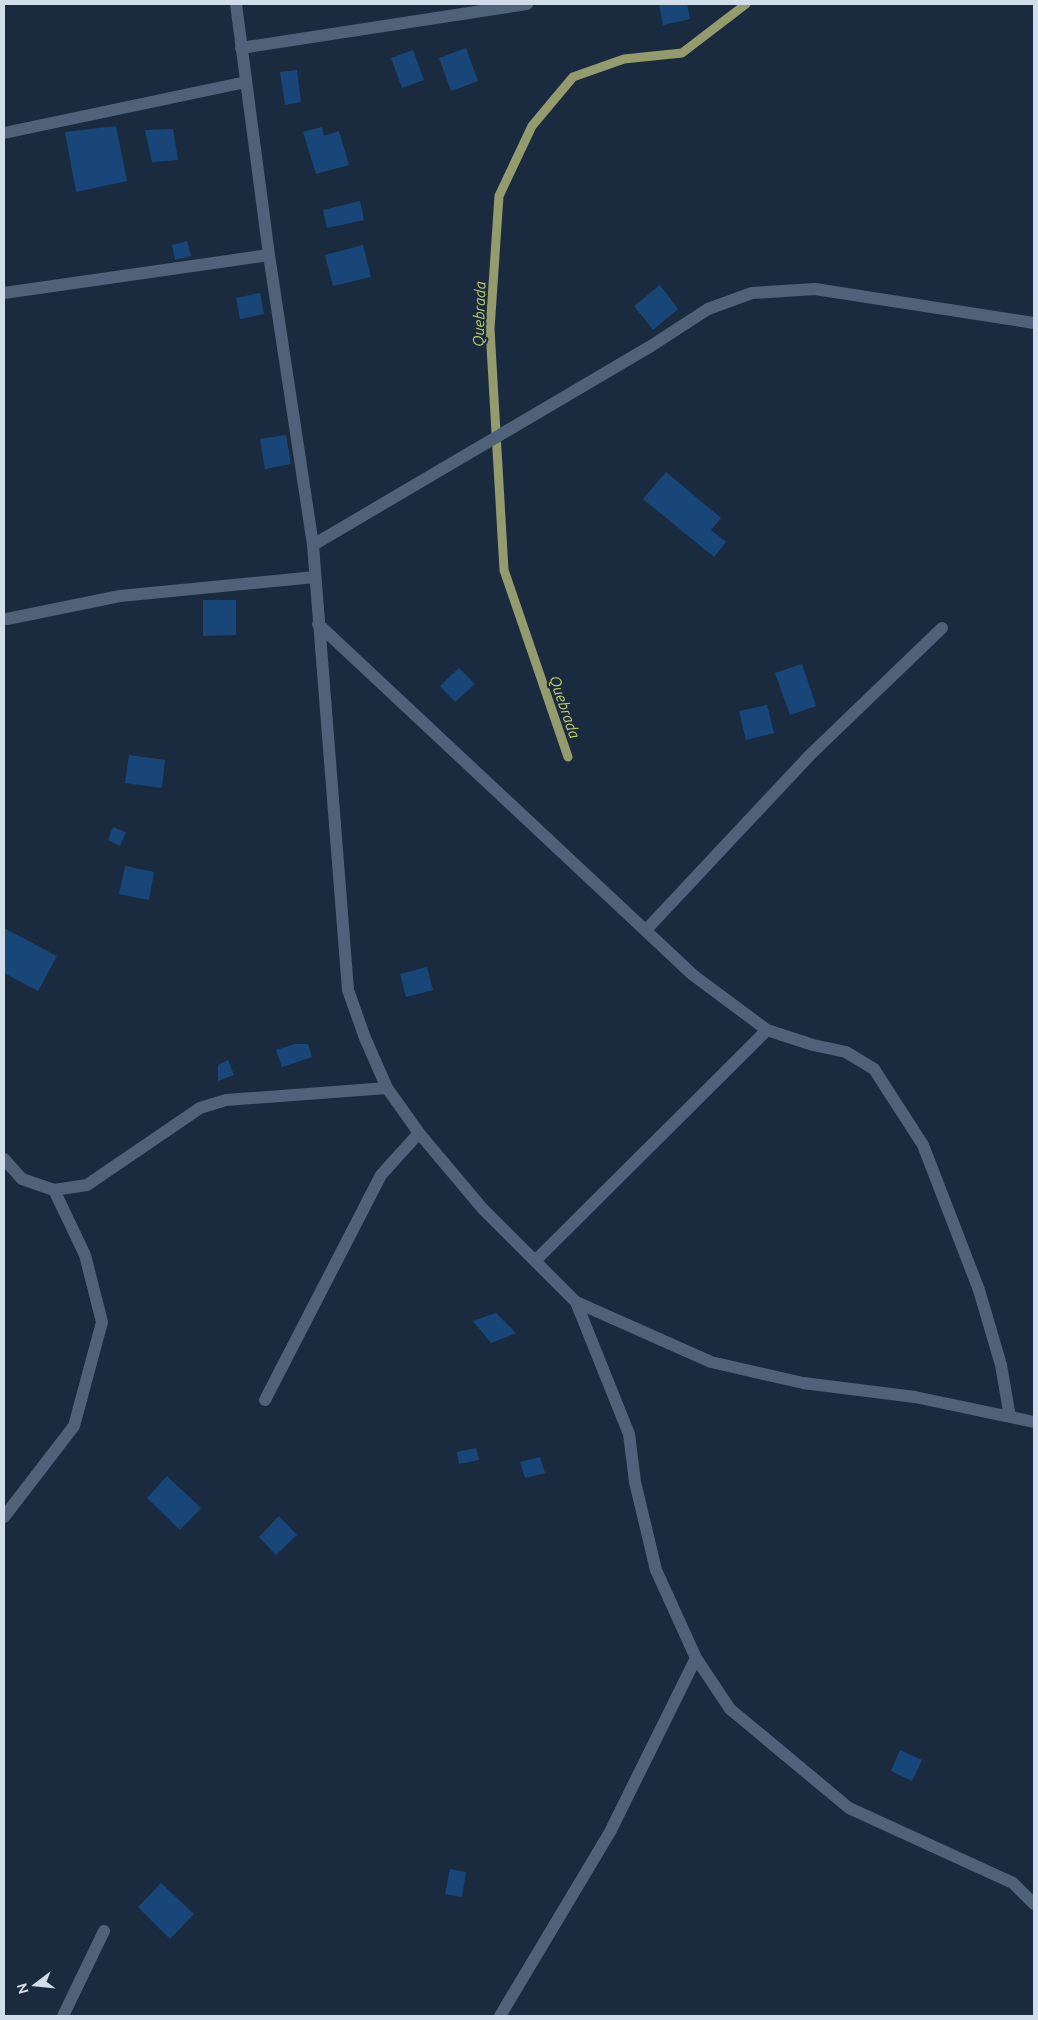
<svg xmlns="http://www.w3.org/2000/svg" width="1038" height="2020" viewBox="0 0 1038 2020" font-family="Ubuntu,sans-serif">
	<rect width="100%" height="100%" fill="#1a2b3f"/>
	<g fill="none" stroke-linecap="round" stroke-linejoin="round">
		<!-- stream -->
		<path stroke="#949c6d" stroke-width="9" d="M568 757 504 570 490 329 499 196 532 126 573 77 624 59 682 53 746 4"/>
	</g>
	<!-- building -->
	<path fill="#194678" d="M659 4H687L690 19 663 25Z
		M466 48 478 81 451 91 439 58Z
		M413 50 424 80 402 88 391 58Z
		M297 70 301 102 285 105 280 72Z
		M116 126 127 181 76 192 65 132Z
		M322 127 324 136 339 131 349 165 316 174 303 132Z
		M173 129 178 160 152 162 145 130Z
		M360 201 364 220 327 228 323 210Z
		M187 241 191 256 175 260 172 245Z
		M363 245 371 277 333 286 325 255Z
		M660 285 678 309 653 330 634 306Z
		M260 293 264 314 240 319 236 298Z
		M286 435 291 464 265 469 260 439Z
		M666 472 721 518 711 530 726 542 714 557 643 499Z
		M203 600H236V635L203 636Z
		M802 664 816 706 790 715 775 673Z
		M459 668 475 684 455 702 440 686Z
		M767 705 774 733 746 740 739 711Z
		M129 755 165 760 162 788 125 783Z
		M113 827 126 832 120 846 108 840Z
		M125 866 154 872 149 900 119 894Z
		M4 928 57 956 38 991 4 973Z
		M427 967 433 990 406 997 400 974Z
		M295 1044H308L312 1057 282 1067 276 1050Z
		M228 1060 234 1075 218 1081V1065Z
		M496 1313 516 1333 491 1343 473 1321Z
		M476 1448 479 1460 459 1464 457 1452Z
		M540 1457 545 1473 525 1478 520 1462Z
		M167 1476 201 1508 180 1530 147 1498Z
		M279 1516 297 1535 276 1555 259 1537Z
		M900 1750 922 1760 912 1781 891 1771Z
		M450 1869 466 1872 462 1897 445 1894Z
		M161 1883 194 1914 170 1939 138 1907Z"/>
	<g fill="none" stroke-linecap="round" stroke-linejoin="round">
		<!-- lane -->
		<path stroke="#4f6279" stroke-width="12" d="M265 1400 381 1175 419 1133
			M63 2016 104 1931"/>
		<!-- street -->
		<path stroke="#4f6279" stroke-width="12" d="M236 4 269 255 313 545 348 990 365 1038 387 1088 419 1133 482 1208 576 1302 629 1434 635 1482 656 1570 696 1658 730 1709 849 1808 1013 1883 1034 1904
			M241 48 527 4
			M4 133 246 82
			M4 293 269 255
			M313 545 651 346 708 309 752 293 815 289 1034 323
			M7 619 120 596 315 577
			M318 624 693 975 767 1030 813 1045 846 1052 874 1069 923 1145 979 1290 1001 1365 1010 1417
			M646 930 810 755 942 628
			M4 1159 22 1179 54 1190 87 1185 200 1108 226 1100 387 1088
			M535 1261 767 1030
			M576 1302 711 1362 803 1383 915 1397 1034 1422
			M4 1517 74 1426 102 1322 85 1255 54 1190
			M500 2016 610 1832 696 1658"/>
	</g>
	<g text-anchor="middle" dominant-baseline="central" stroke-width="4.5" stroke-linejoin="round" paint-order="stroke">
		<!-- water labels -->
		<g font-size="15" font-style="italic" fill="#c3cd67" stroke="#1a2b3f">
			<text transform="translate(479 314) rotate(-88)">Quebrada</text>
			<text transform="translate(565 707) rotate(71)">Quebrada</text>
		</g>
	</g>
	<!-- border -->
	<rect width="1038" height="2020" fill="none" stroke="#d2ddea" stroke-width="10"/>
	<!-- north arrow -->
	<g transform="translate(35 1985) rotate(254)" stroke="#1a2b3f" stroke-width="4" paint-order="stroke">
	<path d="M0-4L9 19L0 12L-9 19Z" fill="#d2ddea"/>
	<text y="-8" font-size="14" font-weight="bold" text-anchor="middle" fill="#d2ddea">N</text>
	</g>
</svg>
